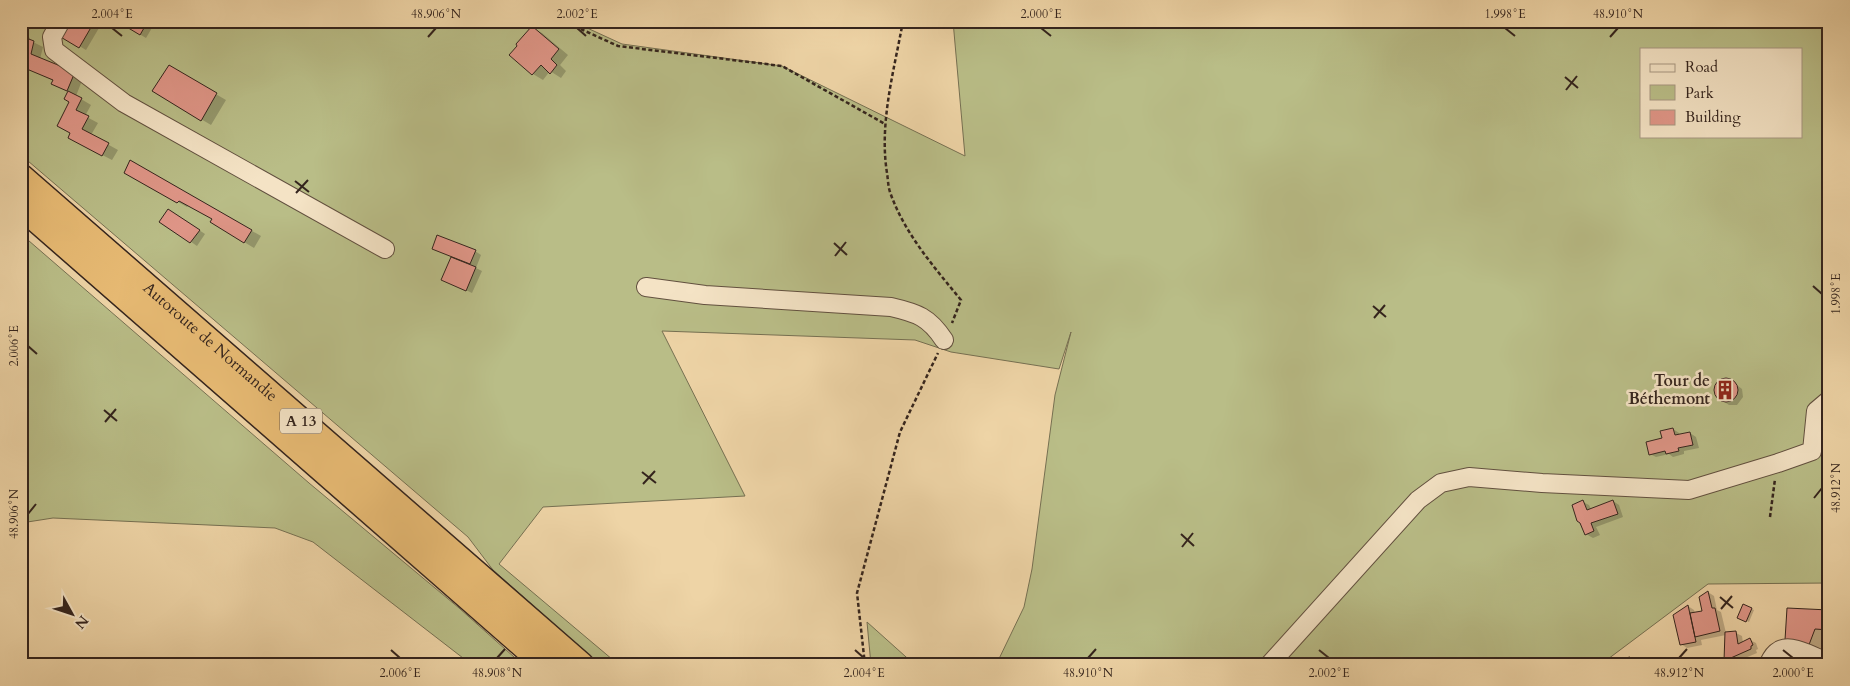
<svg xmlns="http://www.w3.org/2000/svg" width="1850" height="686" viewBox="0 0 1850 686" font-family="Cardo,serif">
	<rect width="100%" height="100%" fill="#eed4a6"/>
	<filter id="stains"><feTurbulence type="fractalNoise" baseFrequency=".004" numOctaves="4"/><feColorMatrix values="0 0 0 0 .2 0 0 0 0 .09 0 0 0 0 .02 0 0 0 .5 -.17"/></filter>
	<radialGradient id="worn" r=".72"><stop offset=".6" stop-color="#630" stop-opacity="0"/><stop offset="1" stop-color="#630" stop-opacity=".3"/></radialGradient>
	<!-- green -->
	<path fill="#b9bd87" stroke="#767052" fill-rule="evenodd" d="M21 21H572L622 44 782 66 965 156 953 21H1829V583L1708 584 1600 665H996L1024 607 1032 569 1055 395 1071 332 1059 369 951 352 915 340 662 331 745 496 543 507 499 564 619 665H600L493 570 468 537 21 155ZM1641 49H1801V136H1641Z
		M21 234 309 483 459 608 523 665H472L313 542 275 528 53 518 21 523Z
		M867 622 915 665H871Z"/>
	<!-- shadow -->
	<path fill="#0003" d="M87 21 99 28 86 50 61 35Z
		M129 21H156L146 38 126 26Z
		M532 28 542 33 568 55 560 65 566 71 561 78 550 71 543 80 533 74 511 55Z
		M21 33 30 38 29 40 43 47 40 59 83 78 76 96 91 105 85 116 98 123 91 135 118 150 112 160 79 143 72 133 69 92 53 84 54 81 23 66 27 56 21 54Z
		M169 67 226 100 211 125 154 91Z
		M130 162 261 236 254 248 211 222 213 219 189 205 187 207 125 172Z
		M175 214 205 234 197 246 161 221Z
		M433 248 475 251 481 255 476 268 482 271 472 293 443 279 452 257Z
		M1723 379H1729L1742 389 1743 397 1737 405H1729L1717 397 1714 391 1717 383Z
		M1673 429 1679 433 1680 436 1690 433 1696 437 1699 448 1684 451V454L1673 457 1669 454 1656 457 1650 454Z
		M1613 501 1619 505 1623 517 1596 527 1600 535 1593 538 1586 534 1583 502 1589 505 1591 509Z
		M1708 592 1714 596 1717 610 1721 612 1726 633H1736L1742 636 1743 643 1750 640 1756 643 1758 649 1756 650 1757 653 1731 664 1726 660V635L1701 640 1702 645 1687 648 1681 644 1688 606 1694 610 1695 613 1703 612Z
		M1752 609 1754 610 1749 622 1741 618Z
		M1829 611V636L1820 656 1800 647Z
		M1630 658 1636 662 1637 665H1617Z
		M1781 661 1787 665H1779Z"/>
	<!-- building -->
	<path fill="#e09688" stroke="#34241d" d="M67 21H89L93 24 79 48 59 36Z
		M128 21H148L140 35 125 26Z
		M532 26 559 49 551 59 557 65 550 74 541 65 532 75 509 55 517 46 516 44Z
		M21 36 34 41 31 54 75 72 67 91 51 84 53 80 22 67 27 54 21 53Z
		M169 65 217 93 201 121 152 91Z
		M68 91 82 98 76 110 89 116 82 129 109 143 102 156 68 138 70 133 57 126 69 102 64 99Z
		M130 160 252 230 244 243 210 222 212 219 179 201 177 203 124 173Z
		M168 209 200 230 190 243 159 222Z
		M437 235 476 250 470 264 432 249Z
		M451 257 476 267 466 291 441 280Z
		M1714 390a12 12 0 1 1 24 0a12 12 0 1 1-24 0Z
		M1673 428 1675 435 1690 432 1693 445 1678 448 1679 451 1666 454 1665 451 1649 455 1646 442 1662 438 1660 431Z
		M1583 500 1587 510 1613 500 1618 514 1591 523 1594 531 1585 535 1580 523 1577 521 1572 505Z
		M1708 591 1712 608H1715L1720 631 1695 637 1690 613 1702 611 1699 597Z
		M1743 604 1752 608 1746 622 1737 618Z
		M1688 605 1696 642 1680 645 1673 615Z
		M1787 608 1829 610V630L1815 629 1807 650 1785 640Z
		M1736 631 1738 644 1750 638 1753 645 1751 646V649L1724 661 1725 632Z
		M1630 657 1632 665H1616V660Z"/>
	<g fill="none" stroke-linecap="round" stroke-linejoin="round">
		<defs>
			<path id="minor" d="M61 21 52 37 54 50 124 103 385 249
				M646 287 705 295 891 307C917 313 929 317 944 340
				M1269 665 1418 500 1441 483 1469 477 1542 483 1689 490 1778 463 1812 451 1816 411 1829 400
				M1768 665C1770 661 1773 654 1777 652 1789 641 1816 658 1829 663"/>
			<g id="highway">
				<path id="s1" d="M21 177 581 665"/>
				<path d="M21 206 546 665"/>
			</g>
		</defs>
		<!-- minor casing -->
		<use href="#minor" stroke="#62503f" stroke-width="20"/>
		<!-- highway casing -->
		<use href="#highway" stroke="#34241d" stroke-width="28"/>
		<!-- path -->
		<path stroke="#34241d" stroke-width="2.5" stroke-dasharray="4 2.5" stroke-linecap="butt" d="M563 21 618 46 782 66 885 124
			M903 21C894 71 879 123 887 173 888 179 888 186 890 192 904 233 934 267 961 300L952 323
			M1770 517 1775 479
			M865 665 857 593 900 432 938 353"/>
		<!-- minor -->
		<use href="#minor" stroke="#f4e3c5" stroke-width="18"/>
		<!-- highway -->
		<use href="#highway" stroke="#e7ba73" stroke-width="25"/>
	</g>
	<!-- ticks -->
	<path fill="none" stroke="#34241d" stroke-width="2" d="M112 28 122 36M577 28 586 36M1041 28 1051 36M1505 28 1515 36M428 37 436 28M1610 37 1618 28M1565 77 1578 88M1566 90 1577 76M295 181 309 192M296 193 308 180M834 243 847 255M835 256 846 242M1813 286 1822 294M1373 306 1386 317M1374 318 1385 305M28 346 37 354M104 410 117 421M105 422 116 409M642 472 656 483M643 484 655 471M1814 498 1822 488M28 514 36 504M1181 534 1194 546M1182 547 1193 533M1720 597 1733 608M1721 609 1732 596M391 650 400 658M855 650 864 658M1319 650 1329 658M1783 650 1793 658M497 658 505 649M1088 658 1096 649M1679 658 1687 649"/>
	<!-- icons -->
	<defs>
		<symbol id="building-bare" viewBox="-9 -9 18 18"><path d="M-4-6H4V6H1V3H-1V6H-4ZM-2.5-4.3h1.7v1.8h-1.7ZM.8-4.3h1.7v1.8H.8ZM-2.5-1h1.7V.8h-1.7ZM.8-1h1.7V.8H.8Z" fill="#8f2418" stroke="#f4e3c5" stroke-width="2.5" paint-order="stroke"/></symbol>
	</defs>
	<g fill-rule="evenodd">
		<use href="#building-bare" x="1711" y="376" width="28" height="28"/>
	</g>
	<g text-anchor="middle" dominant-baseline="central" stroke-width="5" stroke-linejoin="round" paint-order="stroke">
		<!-- shield labels -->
		<rect fill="#f4e3c5" stroke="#6e5d4f" stroke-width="1" x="280" y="408.5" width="42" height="25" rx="4"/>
		<g font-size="15" font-weight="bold" fill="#34241d">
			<text x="301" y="421">A 13</text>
		</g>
		<!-- street labels -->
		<g font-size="16" fill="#34241d" stroke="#f4e3c5">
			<text stroke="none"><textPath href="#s1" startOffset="251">Autoroute de Normandie</textPath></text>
		</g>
		<!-- poi labels -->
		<g font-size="16" font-weight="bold" fill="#34241d" stroke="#f4e3c5" text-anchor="end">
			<text x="1710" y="381">Tour de<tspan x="1710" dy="18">Béthemont</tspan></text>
		</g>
	</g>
	<!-- margin -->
	<rect width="1850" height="686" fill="none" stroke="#eed4a6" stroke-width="55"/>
	<!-- legend -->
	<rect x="1640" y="48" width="162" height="90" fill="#f4e3c5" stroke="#a79782"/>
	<rect x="1650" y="64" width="25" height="8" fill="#f4e3c5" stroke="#a79782"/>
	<text x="1685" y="72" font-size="15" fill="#34241d">Road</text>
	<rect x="1650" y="85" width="25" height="15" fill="#b9bd87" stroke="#a79782"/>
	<text x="1685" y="98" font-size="15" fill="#34241d">Park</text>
	<rect x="1650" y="110" width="25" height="15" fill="#e09688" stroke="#a79782"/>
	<text x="1685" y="122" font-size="15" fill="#34241d">Building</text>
	<!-- north arrow -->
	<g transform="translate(72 614) rotate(130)" stroke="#f4e3c5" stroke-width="4" paint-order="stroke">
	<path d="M0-4L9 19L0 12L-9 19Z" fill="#34241d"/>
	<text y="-8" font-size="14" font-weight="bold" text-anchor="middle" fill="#34241d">N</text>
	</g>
	<rect x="28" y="28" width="1794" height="630" fill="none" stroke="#34241d" stroke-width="2"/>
	<g font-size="12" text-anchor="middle" fill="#34241d">
		<text x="112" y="18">2.004°E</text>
		<text x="436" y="18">48.906°N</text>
		<text x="577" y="18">2.002°E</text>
		<text x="1041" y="18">2.000°E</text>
		<text x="1505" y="18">1.998°E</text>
		<text x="1618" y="18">48.910°N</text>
		<text transform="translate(1836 294) rotate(-90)" y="4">1.998°E</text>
		<text transform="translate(14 346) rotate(-90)" y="4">2.006°E</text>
		<text transform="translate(1836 488) rotate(-90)" y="4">48.912°N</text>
		<text transform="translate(14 514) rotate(-90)" y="4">48.906°N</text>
		<text x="400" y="677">2.006°E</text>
		<text x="497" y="677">48.908°N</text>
		<text x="864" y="677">2.004°E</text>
		<text x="1088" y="677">48.910°N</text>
		<text x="1329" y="677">2.002°E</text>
		<text x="1679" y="677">48.912°N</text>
		<text x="1793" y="677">2.000°E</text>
	</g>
	<rect width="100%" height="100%" filter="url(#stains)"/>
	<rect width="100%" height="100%" fill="url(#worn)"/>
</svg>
